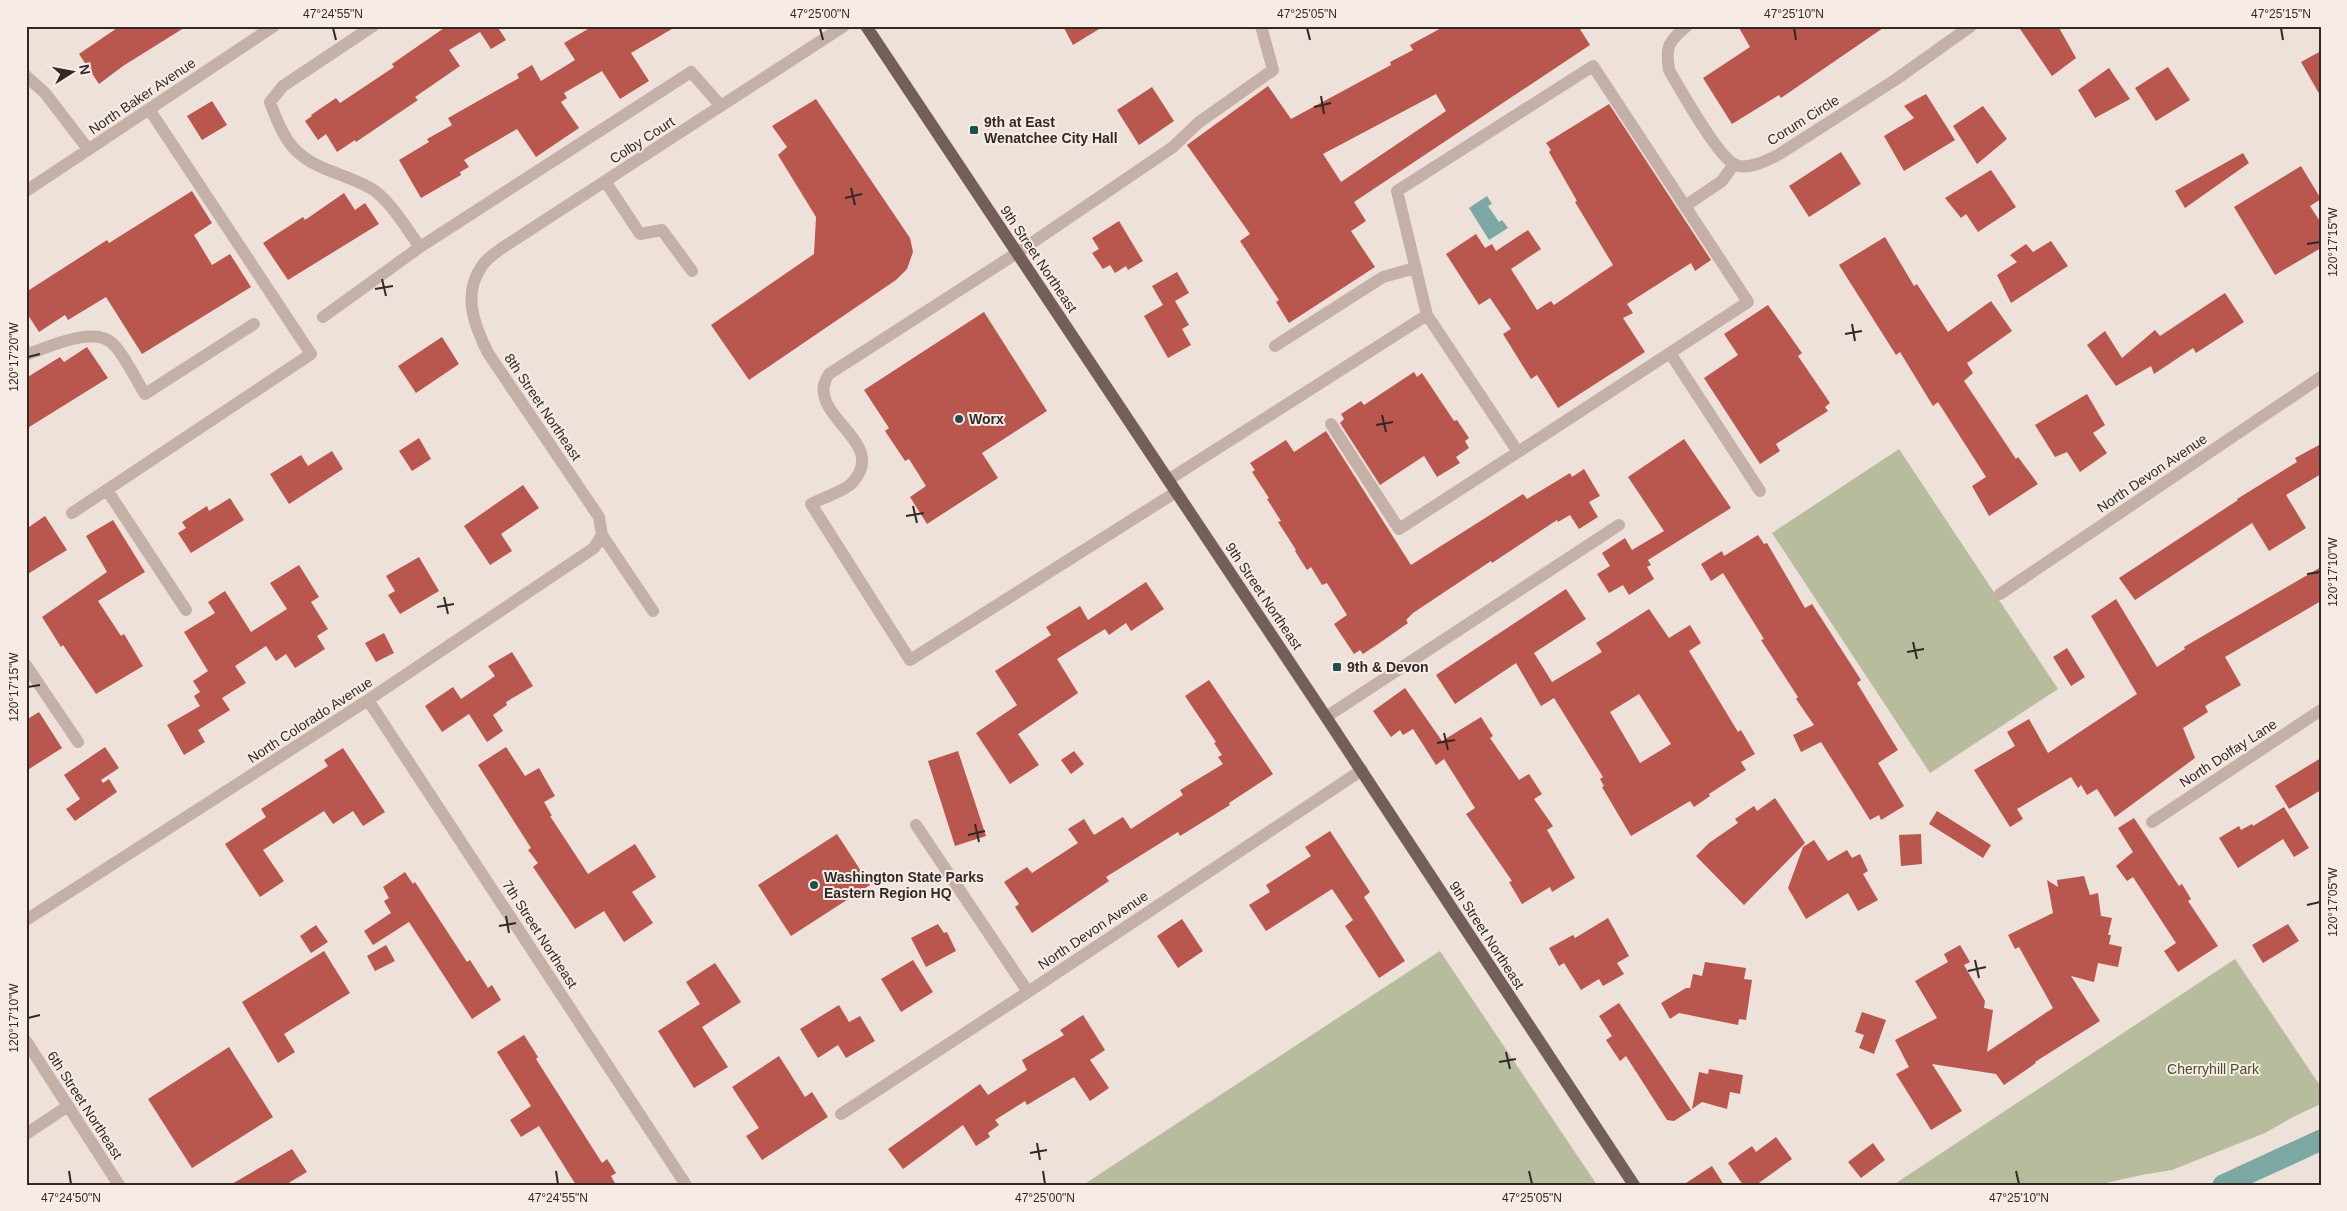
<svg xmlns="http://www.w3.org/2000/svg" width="2347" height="1211" viewBox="0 0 2347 1211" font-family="Arial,sans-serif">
	<rect width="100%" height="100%" fill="#eee1da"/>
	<!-- green -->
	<path fill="#b6bc9c" d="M1899 449 2058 689 1930 773 1772 533Z
		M1440 951 1597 1185H1083Z
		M2235 959 2321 1087V1104L2295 1116 2265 1133 2172 1170 2141 1175 2098 1185H1893Z"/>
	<!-- water -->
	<path fill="#7ca8a3" d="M1487 196 1492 204 1488 206 1499 222 1502 220 1508 228 1489 240 1469 208Z"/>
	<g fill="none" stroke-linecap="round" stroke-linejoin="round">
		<!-- canal -->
		<path stroke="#7ca8a3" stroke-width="21" d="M2223 1185 2321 1140"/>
	</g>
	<!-- building -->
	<path fill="#b9564d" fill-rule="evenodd" d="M120 26H187L123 66 99 84 79 54Z
		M447 26H497L506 40 491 49 480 32 449 50 460 66 415 97 418 100 356 142 355 140 337 152 326 134 318 140 305 121 312 116 311 115 336 98 340 103 394 67 392 64Z
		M593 26H677L631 53 649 81 620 99 602 71 564 93 567 98 561 102 579 128 536 157 517 129 464 160 469 167 460 172 461 175 421 198 399 160 429 142 427 139 452 125 448 118 519 78 517 74 532 65 541 81 575 60 564 43Z
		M1063 26H1104L1073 45Z
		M1445 26H1578L1590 45 1354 202 1366 221 1351 231 1375 267 1289 323 1276 302 1279 300 1240 241 1250 234 1187 145 1268 86 1291 119 1391 65 1390 62 1413 50 1410 45ZM1436 94 1446 111 1341 182 1323 154Z
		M1738 26H1886L1781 98 1779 95 1732 124 1703 78 1750 47Z
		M2018 26H2058L2076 58 2052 76Z
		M2321 51V97L2301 62Z
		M2168 67 2190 100 2156 121 2135 88Z
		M2109 68 2130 99 2095 118 2078 90Z
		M1152 87 1174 121 1139 145 1117 110Z
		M1926 94 1955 140 1904 171 1884 136 1914 118 1904 106Z
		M816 99 910 238 913 252 907 269 896 280 749 380 711 325 814 254 816 217 778 155 787 147 772 126Z
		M212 101 227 125 202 140 187 116Z
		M1609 104 1711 260 1695 271 1691 263 1627 304 1633 313 1623 318 1645 352 1558 408 1537 375 1531 379 1503 334 1511 329 1490 298 1479 305 1446 254 1476 234 1485 248 1492 244 1496 251 1528 230 1541 249 1511 269 1537 310 1551 301 1554 305 1613 265 1575 202 1577 201 1549 152 1551 150 1546 143Z
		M1983 106 2007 139 1977 164 1953 126Z
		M1841 152 1861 184 1809 217 1789 186Z
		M2243 153 2249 163 2185 208 2175 191Z
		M2301 166 2321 199 2310 206 2321 223V248L2275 275 2234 207Z
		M1991 170 2016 207 1978 232 1966 214 1961 218 1945 198Z
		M192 191 212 223 194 235 212 265 230 254 251 287 142 354 106 297 68 320 65 315 39 332 26 312V292L107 240 109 243Z
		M344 193 355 210 365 203 379 224 288 280 263 243 303 217 305 220Z
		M1119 221 1143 261 1128 270 1126 266 1115 273 1110 265 1103 269 1092 253 1099 249 1092 238Z
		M1885 237 1914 286 1917 284 1948 332 1991 301 2012 331 1967 363 1973 373 1964 381 2016 459 2018 457 2038 484 1989 516 1972 486 1986 477 1938 402 1933 406 1900 352 1896 355 1839 265Z
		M2051 241 2068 266 2011 303 1997 275 2017 262 2010 255 2026 244 2033 252Z
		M1177 272 1189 293 1175 301 1189 325 1182 329 1191 345 1168 358 1144 316 1163 305 1152 286Z
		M2225 293 2244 322 2196 353 2193 348 2154 374 2151 366 2116 386 2087 345 2105 331 2122 358 2155 330 2160 336Z
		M1768 305 1802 353 1798 356 1830 403 1825 407 1828 411 1776 444 1780 451 1760 464 1704 378 1738 355 1724 334Z
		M984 312 1047 411 982 453 998 478 927 524 910 497 926 486 909 459 905 461 885 431 889 428 864 390Z
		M442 337 459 364 416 393 398 366Z
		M87 347 108 378 26 429V378L60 357 64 362Z
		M1414 372 1417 377 1422 373 1454 421 1457 420 1469 438 1465 441 1469 448 1456 457 1460 463 1437 477 1424 456 1380 485 1340 423 1344 419 1341 414 1361 401 1364 405Z
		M2087 394 2105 425 2093 433 2107 453 2080 472 2067 452 2055 457 2035 425Z
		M1326 431 1411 565 1523 494 1527 499 1570 473 1572 477 1584 469 1600 496 1589 502 1598 517 1579 529 1570 515 1558 522 1557 520 1492 563 1491 561 1413 613 1406 620 1408 623 1381 642 1363 654 1360 650 1354 654 1334 624 1347 615 1327 583 1322 585 1311 567 1307 570 1295 551 1296 550 1278 522 1281 521 1267 499 1269 498 1252 472 1255 470 1250 463 1286 440 1294 452Z
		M419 438 431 459 412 471 399 451Z
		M1684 439 1731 508 1648 560 1651 565 1647 567 1654 579 1629 595 1623 585 1609 593 1597 574 1610 566 1602 553 1625 538 1632 550 1664 531 1628 477Z
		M2321 444V474L2286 495 2306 528 2269 551 2252 523 2135 600 2119 578 2238 500 2237 499 2297 462 2295 458Z
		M332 451 343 469 289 504 270 474 301 455 308 466Z
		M523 485 539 508 501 534 512 551 490 565 464 526Z
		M230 498 244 520 191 553 178 533 186 528 182 522 207 506 209 511Z
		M45 516 67 550 26 575V529Z
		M113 520 145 572 98 601 121 636 124 634 143 666 96 694 63 645 61 647 42 617 107 572 86 536Z
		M1758 535 1764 544 1767 543 1805 608 1812 604 1861 680 1857 683 1898 750 1878 763 1904 806 1881 820 1879 815 1870 820 1821 742 1801 752 1793 735 1814 725 1796 699 1798 697 1761 640 1764 639 1723 573 1711 581 1701 564 1722 551 1724 556Z
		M419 557 439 591 400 614 388 595 395 591 386 576Z
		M299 565 319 597 311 602 328 629 317 636 325 649 295 668 286 654 276 661 266 646 235 666 246 683 222 698 230 710 198 730 205 742 184 755 167 725 200 706 194 696 200 692 193 681 208 671 184 632 215 613 208 602 225 591 251 632 287 609 270 583Z
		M2321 567V601L2225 657 2241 685 2205 706 2208 712 2183 728 2195 758 2115 817 2097 789 2087 795 2081 785 2078 788 2071 777 2017 809 2023 819 2010 827 1974 770 2015 746 2007 732 2029 719 2048 753 2137 694 2091 616 2116 599 2157 667 2185 649 2184 647Z
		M1146 582 1164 609 1131 631 1126 623 1109 635 1105 629 1057 659 1078 693 1018 734 1039 765 1010 784 976 733 1017 705 995 671 1051 635 1046 627 1080 606 1088 620Z
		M1566 589 1586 619 1534 653 1552 682 1602 652 1596 643 1649 609 1669 638 1690 625 1701 643 1689 651 1738 732 1741 730 1755 754 1741 762 1746 770 1709 794 1710 796 1694 807 1690 801 1631 836 1602 787 1604 786 1600 779 1603 777 1554 698 1541 706 1516 663 1455 704 1436 675ZM1639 694 1671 744 1640 763 1610 712Z
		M384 633 394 653 376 662 365 643Z
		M2067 648 2085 677 2071 686 2053 657Z
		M512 652 533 686 506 702 507 705 493 715 503 731 487 742 469 714 442 732 425 706 453 687 461 699 495 676 488 666Z
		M1209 680 1273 774 1229 803 1230 805 1180 836 1178 832 1106 877 1109 881 1032 933 1015 907 1019 904 1004 882 1027 867 1032 873 1078 843 1068 829 1084 819 1094 835 1123 817 1131 829 1183 795 1180 790 1223 764 1218 757 1222 755 1214 743 1216 742 1185 696Z
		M1405 688 1442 741 1481 717 1493 736 1490 738 1519 780 1529 774 1542 794 1534 799 1553 826 1547 830 1575 878 1552 892 1550 887 1522 904 1509 882 1512 881 1466 814 1475 808 1444 759 1436 765 1413 729 1403 735 1400 730 1391 737 1373 711Z
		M39 712 62 748 26 771V720Z
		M105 747 119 768 101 780 103 783 109 779 117 792 75 821 66 809 80 799 64 775Z
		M506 747 525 776 539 768 555 796 544 802 552 816H550L588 874 635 844 656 877 632 892 653 923 624 942 604 911 575 929 533 867 538 863 528 850 531 848 478 765Z
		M343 748 385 812 363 826 353 811 333 824 324 811 263 850 284 881 260 897 225 844 266 817 261 809 328 766 324 760Z
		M958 751 986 836 955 846 928 761Z
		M1074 751 1084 764 1071 774 1061 760Z
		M2321 758V790L2289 809 2275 786Z
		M1775 798 1805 843 1744 905 1696 856 1709 843 1738 823 1735 819 1754 806 1757 811Z
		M2284 807 2309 848 2294 857 2283 839 2238 868 2219 838 2239 826 2241 830 2252 824 2253 826Z
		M1937 811 1991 845 1983 858 1929 824Z
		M2134 818 2179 886 2182 884 2191 899 2188 901 2218 946 2178 972 2164 951 2176 943 2133 877 2127 881 2116 866 2133 852 2118 828Z
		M1330 831 1370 892 1364 897 1405 961 1379 978 1345 926 1353 920 1332 889 1266 931 1249 905 1270 892 1266 885 1311 856 1305 847Z
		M837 834 870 885 791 936 758 885Z
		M1921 834 1922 864 1901 866 1899 835Z
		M1814 840 1828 861 1847 850 1852 858 1860 854 1868 871 1863 874 1878 900 1858 911 1848 893 1806 919 1788 888 1803 847Z
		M405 872 413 884 415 882 467 962 470 960 488 988 492 985 501 1000 472 1019 409 922 373 945 364 931 391 913 384 901 389 898 383 887Z
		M2084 876 2090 895 2098 893 2101 916 2112 918 2108 935H2111L2109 944 2122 947 2118 967 2098 963 2094 982 2071 976 2100 1021 2035 1062 2036 1063 2004 1085 1996 1074 1932 1064 1962 1111 1931 1130 1896 1074 1909 1067 1895 1040 1937 1018 1915 981 1948 962 1944 954 1960 945 1970 962 1964 965 1985 1001 1984 1008 1993 1010 1987 1052 2053 1008 2019 947 2015 949 2008 935 2053 913 2047 880 2058 887 2057 880Z
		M1608 918 1629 956 1617 963 1624 974 1603 986 1599 979 1581 990 1564 963 1559 966 1549 948 1573 935 1575 938Z
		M1182 919 1203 951 1178 968 1157 936Z
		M938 924 944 933 947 932 956 951 926 967 911 938Z
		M2288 924 2299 941 2263 963 2252 945Z
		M316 925 328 942 311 953 300 936Z
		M386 945 395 961 375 971 367 956Z
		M324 951 350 993 284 1034 295 1052 278 1063 242 1002Z
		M913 960 933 992 901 1012 881 979Z
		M1705 962 1746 968 1744 979 1752 980 1746 1020 1739 1019 1738 1025 1679 1013 1670 1019 1661 1003 1686 988H1690L1693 974 1702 976Z
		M715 963 741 1002 702 1027 728 1067 694 1088 658 1031 700 1004 686 982Z
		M1619 1003 1691 1110 1674 1121 1667 1120 1626 1056 1620 1061 1606 1040 1612 1036 1599 1016Z
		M839 1005 849 1022 860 1016 875 1041 846 1058 838 1045 818 1058 800 1029Z
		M1862 1012 1886 1020 1874 1054 1859 1048 1864 1035 1855 1032Z
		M1083 1015 1105 1050 1090 1060 1109 1088 1090 1101 1074 1077 1027 1105 1025 1101 995 1120 999 1125 988 1133 990 1137 976 1146 963 1125 903 1169 888 1149 980 1084 988 1095 1027 1070 1022 1060 1064 1035 1060 1030Z
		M524 1035 538 1057 536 1059 602 1163 607 1159 616 1173 611 1176 616 1185H576L539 1126 521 1137 510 1120 531 1106 497 1052Z
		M229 1047 273 1117 192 1168 148 1099Z
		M779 1056 805 1097 812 1092 828 1117 762 1160 746 1136 759 1128 732 1087Z
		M1709 1069 1743 1075 1740 1094 1730 1092 1727 1109 1702 1102 1692 1109 1699 1072 1708 1074Z
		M1776 1137 1792 1159 1756 1185H1743L1728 1163 1752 1146 1756 1152Z
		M1873 1143 1885 1160 1861 1178 1848 1162Z
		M292 1149 307 1172 285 1185H230Z
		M1712 1166 1724 1185H1683Z"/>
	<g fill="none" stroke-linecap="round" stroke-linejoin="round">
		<!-- minor -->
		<path stroke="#c5b0a7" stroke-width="12" d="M373 26 283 86 270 102C284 142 295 159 336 173 348 178 364 183 375 191 393 205 406 228 420 247
			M1687 26C1669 41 1665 46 1669 70 1680 89 1717 155 1734 164 1746 171 1766 161 1778 155L1895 80 1971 26
			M26 76 45 93 88 149
			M605 181 640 234 662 230 692 271
			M26 191 274 26
			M1685 206 1722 181 1734 164
			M323 317 420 247 691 72 721 106
			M1275 346 1383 277 1415 268
			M26 351 28 354C49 347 95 325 113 344 124 354 136 380 145 394L254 324
			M1670 353 1760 491
			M1331 424 1399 529 1518 452
			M1168 480 1427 315 1518 452 1748 302 1593 66 1397 191 1427 315
			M107 490 186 610
			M1176 492 910 660 811 504C822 498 845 491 852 483 888 445 817 420 824 385 825 381 827 377 829 374L1017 253 1173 147 1198 123 1273 70 1261 26
			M72 513 311 354 149 109
			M602 535 653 611
			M2000 594 2321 377
			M26 665 78 742
			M368 700 686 1185
			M1326 717 1619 525
			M2152 822 2321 710
			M916 825 1028 992
			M26 920 368 700 594 548 602 535 599 517 488 353C474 325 462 294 482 266 486 259 495 253 502 248L844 26
			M26 1041 119 1185
			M841 1114 1028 992 1362 770
			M26 1134 68 1106"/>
		<!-- major -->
		<path stroke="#735e59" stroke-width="12" d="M866 26 1326 717 1634 1185"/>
	</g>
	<!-- ticks -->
	<path fill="none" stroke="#322927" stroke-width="2" d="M333 28 336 40M820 28 823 40M1307 28 1310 40M1794 28 1796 40M2281 28 2283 40M1321 96 1324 114M1314 107 1331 103M851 188 855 205M845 198 862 194M2307 244 2320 242M382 279 386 296M375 289 393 286M1852 324 1855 341M1845 334 1862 331M28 357 40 354M1382 415 1386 432M1376 425 1393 422M913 506 917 523M906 516 924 513M2307 574 2320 572M444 597 448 614M437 607 454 604M1913 642 1917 659M1907 652 1924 649M28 687 40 685M1444 733 1448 750M1437 743 1455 740M975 824 979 842M968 835 985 831M2307 905 2320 902M506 916 509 933M499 926 516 923M1975 960 1979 978M1968 971 1986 967M28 1018 40 1015M1506 1052 1510 1069M1499 1062 1516 1059M1037 1143 1040 1160M1030 1153 1047 1150M69 1171 71 1184M556 1171 558 1184M1043 1171 1045 1184M1529 1171 1532 1184M2016 1171 2019 1184"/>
	<!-- markers -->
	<g fill="#214f4b" stroke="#f7ece5" stroke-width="2">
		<rect x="969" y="125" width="10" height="10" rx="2.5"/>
		<circle cx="959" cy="419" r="5"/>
		<rect x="1332" y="662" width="10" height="10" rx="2.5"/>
		<circle cx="814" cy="885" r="5"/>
	</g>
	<g text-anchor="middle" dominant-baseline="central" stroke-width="4" stroke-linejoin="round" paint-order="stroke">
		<!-- street labels -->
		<g font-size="14" fill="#322927" stroke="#f7ece5">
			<text transform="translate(142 96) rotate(-34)">North Baker Avenue</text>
			<text transform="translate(1803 120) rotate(-32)">Corum Circle</text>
			<text transform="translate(642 140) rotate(-33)">Colby Court</text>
			<text transform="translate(1039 259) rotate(56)">9th Street Northeast</text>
			<text transform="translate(543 407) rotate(56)">8th Street Northeast</text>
			<text transform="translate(2152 473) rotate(-34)">North Devon Avenue</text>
			<text transform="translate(1264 596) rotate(56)">9th Street Northeast</text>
			<text transform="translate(310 720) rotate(-33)">North Colorado Avenue</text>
			<text transform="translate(2228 753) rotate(-33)">North Dolfay Lane</text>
			<text transform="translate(1093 930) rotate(-34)">North Devon Avenue</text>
			<text transform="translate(540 934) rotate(57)">7th Street Northeast</text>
			<text transform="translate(1487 935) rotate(57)">9th Street Northeast</text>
			<text transform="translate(85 1105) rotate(57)">6th Street Northeast</text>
		</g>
		<!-- poi labels -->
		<g font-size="14" font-weight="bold" fill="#322927" stroke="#f7ece5" text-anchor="start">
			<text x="984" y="122">9th at East<tspan x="984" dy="16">Wenatchee City Hall</tspan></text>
			<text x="969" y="419">Worx</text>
			<text x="1347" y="667">9th &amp; Devon</text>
			<text x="824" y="877">Washington State Parks<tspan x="824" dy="16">Eastern Region HQ</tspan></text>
		</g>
		<!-- park labels -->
		<g font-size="14" fill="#474e2d" stroke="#f7ece5">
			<text x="2213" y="1069">Cherryhill Park</text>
		</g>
	</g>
	<!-- border -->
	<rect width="2347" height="1211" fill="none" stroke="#f7ece5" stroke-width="55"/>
	<!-- north arrow -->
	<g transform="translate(72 72) rotate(79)" stroke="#f7ece5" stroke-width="4" paint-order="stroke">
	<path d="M0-4L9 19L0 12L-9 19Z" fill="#322927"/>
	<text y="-8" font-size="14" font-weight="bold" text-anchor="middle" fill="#322927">N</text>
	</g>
	<rect x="28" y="28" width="2292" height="1156" fill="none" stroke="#322927" stroke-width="2"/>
	<g font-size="12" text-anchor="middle" fill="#322927">
		<text x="333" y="18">47°24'55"N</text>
		<text x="820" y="18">47°25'00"N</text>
		<text x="1307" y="18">47°25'05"N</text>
		<text x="1794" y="18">47°25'10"N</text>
		<text x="2281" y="18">47°25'15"N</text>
		<text transform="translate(2333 242) rotate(-90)" y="4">120°17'15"W</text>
		<text transform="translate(14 357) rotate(-90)" y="4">120°17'20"W</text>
		<text transform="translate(2333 572) rotate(-90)" y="4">120°17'10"W</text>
		<text transform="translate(14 687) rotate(-90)" y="4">120°17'15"W</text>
		<text transform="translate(2333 902) rotate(-90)" y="4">120°17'05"W</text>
		<text transform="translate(14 1018) rotate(-90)" y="4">120°17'10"W</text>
		<text x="71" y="1202">47°24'50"N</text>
		<text x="558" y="1202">47°24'55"N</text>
		<text x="1045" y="1202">47°25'00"N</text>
		<text x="1532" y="1202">47°25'05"N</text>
		<text x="2019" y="1202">47°25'10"N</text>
	</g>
</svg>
